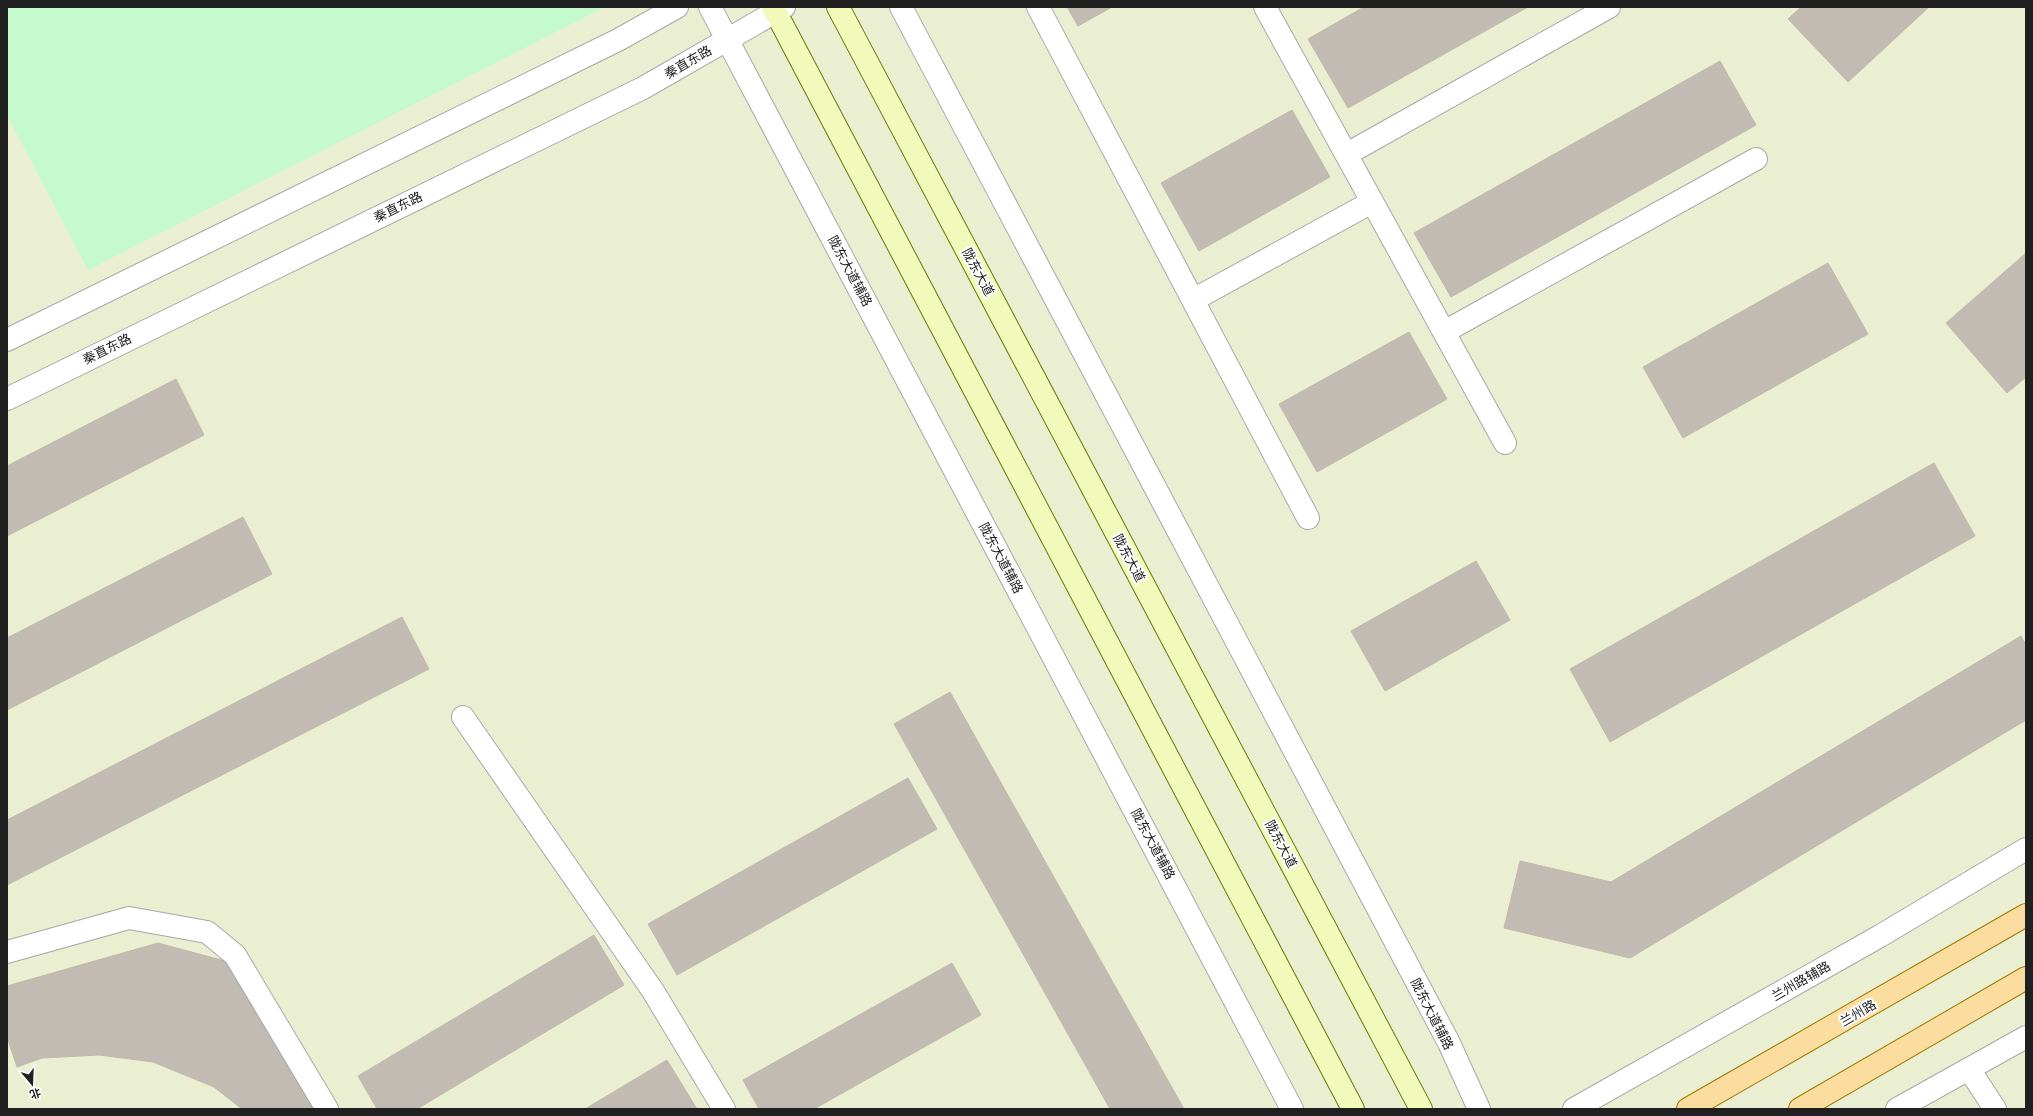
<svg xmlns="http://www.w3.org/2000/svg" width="2033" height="1116" viewBox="0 0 2033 1116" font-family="Roboto,'Noto Sans SC',sans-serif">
	<rect width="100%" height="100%" fill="#f1eee7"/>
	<!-- farmland -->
	<path fill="#eaefd2" d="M7 7H2026V1109H7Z"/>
	<!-- park -->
	<path fill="#c4face" d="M7 7H605L88 270 7 115Z"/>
	<!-- building -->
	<path fill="#c2bbb3" stroke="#c3b7a9" d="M1067 7H1112L1078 26Z
		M1364 7H1528L1348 108 1308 39Z
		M1801 7H1929L1848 82 1788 19Z
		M1720 61 1756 125 1451 297 1414 233Z
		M1292 110 1330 177 1199 251 1161 183Z
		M2026 253V377L2007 393 1946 323Z
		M1828 263 1868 334 1683 438 1643 367Z
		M1409 332 1447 399 1317 472 1279 404Z
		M176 379 204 435 7 536V466Z
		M1934 463 1975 536 1610 742 1570 669Z
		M243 517 272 574 7 710V638Z
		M1476 561 1510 620 1385 691 1351 631Z
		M402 617 429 669 7 885V820Z
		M2021 636 2026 645V720L1630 958 1504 928 1520 861 1611 882Z
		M950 692 1184 1109H1110L894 724Z
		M908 778 937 829 677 975 648 924Z
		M594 935 624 985 417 1109H377L358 1076Z
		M158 943 225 961 318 1109H242L214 1087 153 1062 99 1055 42 1058 17 1067 7 1037V986Z
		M952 963 981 1015 814 1109H759L743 1080Z
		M667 1060 697 1109H585Z"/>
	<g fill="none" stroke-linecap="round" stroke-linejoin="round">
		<defs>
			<path id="minor" d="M1038 7 1308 518
				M1265 7 1505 443
				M1347 154 1609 7
				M1193 300 1372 202
				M1444 332 1756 159
				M463 717 653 991 724 1109
				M7 952 129 918 207 932 235 955 327 1109
				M1969 1069 1995 1109"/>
			<path id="tertiary" d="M710 7 1292 1109
				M901 7 1449 1043 1479 1109
				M7 340 618 40 677 7
				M7 399 643 88 784 7
				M1574 1109 1880 936 2026 849
				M1897 1109 2026 1037"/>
			<path id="secondary" d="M773 7 1353 1109
				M838 7 1421 1109"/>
			<path id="primary" d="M1688 1109 2026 915
				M1800 1109 2026 978"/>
		</defs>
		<!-- minor casing -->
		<use href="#minor" stroke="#a7a7a7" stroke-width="24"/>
		<!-- tertiary casing -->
		<use href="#tertiary" stroke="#a7a7a7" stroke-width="24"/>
		<!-- secondary casing -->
		<use href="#secondary" stroke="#627a04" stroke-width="24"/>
		<!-- primary casing -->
		<use href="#primary" stroke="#9c7800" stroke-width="24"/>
		<!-- minor -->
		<use href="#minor" stroke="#fff" stroke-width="22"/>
		<!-- tertiary -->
		<use href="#tertiary" stroke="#fff" stroke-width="22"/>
		<!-- secondary -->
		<use href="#secondary" stroke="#f1fabb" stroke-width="22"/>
		<!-- primary -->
		<use href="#primary" stroke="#fcdda0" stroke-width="22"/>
	</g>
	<g text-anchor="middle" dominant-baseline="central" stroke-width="4" stroke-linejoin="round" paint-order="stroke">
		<!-- street labels -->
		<g font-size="13" fill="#202020" stroke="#fff">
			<text transform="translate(688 62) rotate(-30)">秦直东路</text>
			<text transform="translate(398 207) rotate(-26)">秦直东路</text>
			<text transform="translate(850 271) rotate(62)">陇东大道辅路</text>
			<text transform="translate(978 272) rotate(62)">陇东大道</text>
			<text transform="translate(107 349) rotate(-26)">秦直东路</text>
			<text transform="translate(1001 558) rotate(62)">陇东大道辅路</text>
			<text transform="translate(1129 558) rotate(62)">陇东大道</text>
			<text transform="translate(1153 844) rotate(62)">陇东大道辅路</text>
			<text transform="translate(1281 844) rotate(62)">陇东大道</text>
			<text transform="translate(1801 981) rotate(-30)">兰州路辅路</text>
			<text transform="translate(1858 1013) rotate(-30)">兰州路</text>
			<text transform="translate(1432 1014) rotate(63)">陇东大道辅路</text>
		</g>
	</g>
	<!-- border -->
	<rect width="2033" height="1116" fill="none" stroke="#202020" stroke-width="16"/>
	<!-- north arrow -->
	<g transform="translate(32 1084) rotate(161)" stroke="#ffffff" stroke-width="3" paint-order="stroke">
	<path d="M0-3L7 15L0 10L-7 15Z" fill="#202020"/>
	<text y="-6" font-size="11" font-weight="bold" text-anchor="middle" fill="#202020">北</text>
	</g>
</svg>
